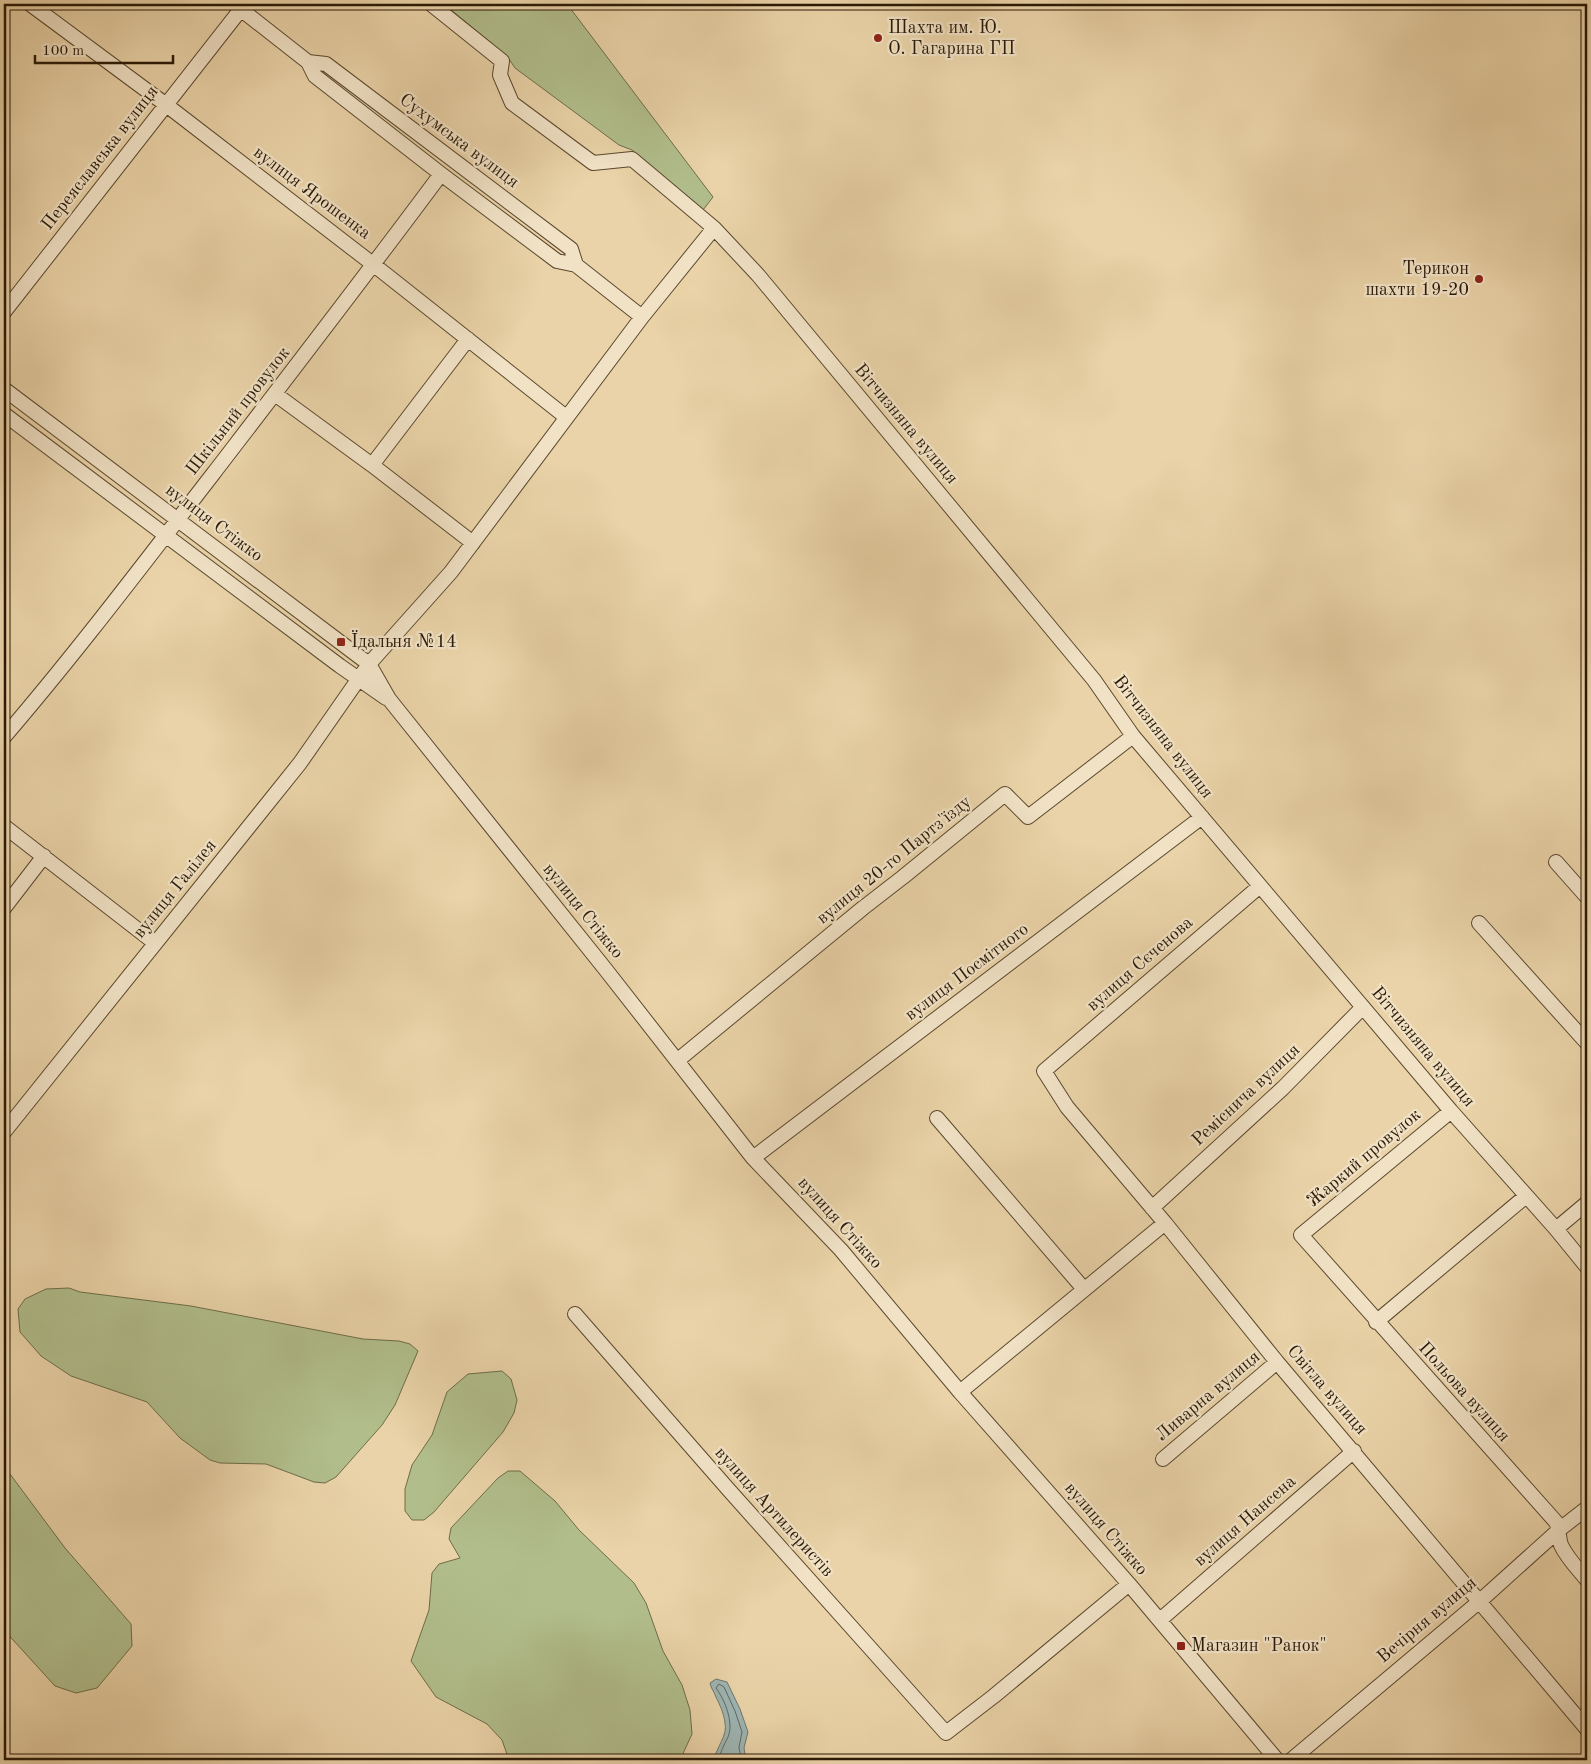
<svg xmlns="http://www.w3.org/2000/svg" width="1591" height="1764" viewBox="0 0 1591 1764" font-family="'Old Standard TT',serif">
	<rect width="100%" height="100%" fill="#ead3a8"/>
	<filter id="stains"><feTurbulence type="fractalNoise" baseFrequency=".004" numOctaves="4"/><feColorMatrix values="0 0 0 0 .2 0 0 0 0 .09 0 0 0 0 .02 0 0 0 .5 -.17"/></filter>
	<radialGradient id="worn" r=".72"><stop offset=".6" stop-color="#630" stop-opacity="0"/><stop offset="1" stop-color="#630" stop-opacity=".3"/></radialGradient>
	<!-- green -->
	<path fill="#b1be8c" stroke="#6e6c49" d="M444 4H567L713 197 703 210 632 150 619 145 515 68 507 56Z
		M69 1288 80 1292 191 1306 363 1339 399 1341 410 1344 418 1351 395 1405 382 1425 336 1477 325 1483 314 1482 266 1464 220 1463 210 1460 180 1438 147 1402 71 1376 41 1356 20 1332 18 1309 25 1299 46 1289Z
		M502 1371 511 1379 517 1400 514 1413 503 1432 434 1512 424 1520H412L405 1511V1489L412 1465 432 1435 447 1392 468 1374Z
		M4 1466 65 1548 131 1624 132 1646 97 1688 76 1693 55 1686 4 1630Z
		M508 1471H520L555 1501 579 1530 634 1583 646 1603 663 1651 682 1685 690 1710 692 1734 680 1760H509L502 1740 487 1724 436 1697 411 1661 429 1610 432 1573 439 1564 460 1558 449 1539 451 1528 498 1478Z"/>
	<!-- water -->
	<path fill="#9db5b4" stroke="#6f776e" d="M716 1679 727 1682 740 1709 748 1732 744 1748 746 1760H714C716 1748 728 1735 725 1723 724 1714 720 1705 716 1697 714 1691 711 1689 710 1683Z"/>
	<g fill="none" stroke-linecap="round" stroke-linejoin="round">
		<!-- shore -->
		<path stroke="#64675d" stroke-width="1" d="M719 1760C720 1752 724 1745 728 1737 734 1723 725 1700 716 1688L719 1684 724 1687 735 1711 742 1732 739 1747 741 1760"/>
		<defs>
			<path id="minor" d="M30 4 165 104 374 265 566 417
				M234 4 308 62 315 76 441 174 557 261 576 265 642 317
				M431 4 502 61 500 75 512 103 593 163 632 159 714 228 758 275 1094 680 1133 736 1451 1111 1556 1229 1587 1267
				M308 62 326 64 571 249 576 265
				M4 312 245 4
				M4 389 369 664 389 699 606 970 753 1158 841 1250 960 1392 1129 1584 1277 1760
				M275 394 372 465 473 543
				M4 414 340 666 386 698
				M372 465 468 339
				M4 737C77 652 144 563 213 474 289 375 366 275 441 174
				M4 826 155 943
				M1556 862 1587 897
				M1260 886 1044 1071 1067 1107 1165 1223 1277 1362 1587 1729
				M4 908 44 856
				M1479 923 1587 1043
				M678 1060 863 908 903 877 1005 794 1028 817 1133 736
				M1451 1111 1301 1235 1556 1522C1560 1530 1558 1537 1561 1545 1567 1558 1578 1569 1587 1580
				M937 1118 1083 1288
				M4 1132 300 763 369 664 451 572 642 317 714 228
				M753 1158 1202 817
				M1152 1208 1283 1088 1363 1007
				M1556 1229 1587 1203
				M575 1314 728 1489 946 1733 994 1696 1129 1584
				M1376 1322 1526 1196
				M960 1392 1165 1223
				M1163 1459 1277 1362
				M1160 1620 1354 1451
				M1291 1760 1480 1601 1560 1529 1587 1508"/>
		</defs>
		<!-- minor casing -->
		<use href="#minor" stroke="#5a482e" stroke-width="16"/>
		<!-- minor -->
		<use href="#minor" stroke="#f1e2c6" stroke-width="14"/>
	</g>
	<!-- markers -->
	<g fill="#8f2418" stroke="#f1e2c6" stroke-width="2">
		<circle cx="878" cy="38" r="5"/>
		<circle cx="1479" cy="279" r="5"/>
		<rect x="336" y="637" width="10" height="10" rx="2.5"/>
		<rect x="1176" y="1641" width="10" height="10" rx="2.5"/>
	</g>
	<g text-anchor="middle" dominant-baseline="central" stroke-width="4.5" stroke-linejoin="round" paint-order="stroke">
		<!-- poi labels -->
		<g font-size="18" fill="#2a1906" stroke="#f1e2c6" text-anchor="start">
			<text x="888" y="28">Шахта им. Ю.<tspan x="888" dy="21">О. Гагарина ГП</tspan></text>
			<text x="1469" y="269" text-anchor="end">Терикон<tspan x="1469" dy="21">шахти 19-20</tspan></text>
			<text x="351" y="642">Їдальня №14</text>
			<text x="1191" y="1646">Магазин "Ранок"</text>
		</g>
		<!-- street labels -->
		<g font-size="18" fill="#2a1906" stroke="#f1e2c6">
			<text transform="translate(459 141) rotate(37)">Сухумська вулиця</text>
			<text transform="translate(100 158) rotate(-52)">Переяславська вулиця</text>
			<text transform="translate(312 193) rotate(37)">вулиця Ярошенка</text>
			<text transform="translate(238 411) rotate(-52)">Шкільний провулок</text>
			<text transform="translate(906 424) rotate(50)">Вітчизняна вулиця</text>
			<text transform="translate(214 523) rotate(37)">вулиця Стіжко</text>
			<text transform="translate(1163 737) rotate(52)">Вітчизняна вулиця</text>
			<text transform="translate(894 860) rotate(-39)">вулиця 20-го Партз'їзду</text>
			<text transform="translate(175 889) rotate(-51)">вулиця Галілея</text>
			<text transform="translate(583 911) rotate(51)">вулиця Стіжко</text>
			<text transform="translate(1140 964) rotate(-41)">вулиця Сєченова</text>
			<text transform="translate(967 972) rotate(-37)">вулиця Посмітного</text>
			<text transform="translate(1423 1047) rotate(50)">Вітчизняна вулиця</text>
			<text transform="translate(1246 1095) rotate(-43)">Реміснича вулиця</text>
			<text transform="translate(1364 1158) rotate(-40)">Жаркий провулок</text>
			<text transform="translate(840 1223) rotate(48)">вулиця Стіжко</text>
			<text transform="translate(1327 1390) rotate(49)">Світла вулиця</text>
			<text transform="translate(1464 1392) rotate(48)">Польова вулиця</text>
			<text transform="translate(1208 1396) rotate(-40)">Ливарна вулиця</text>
			<text transform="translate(774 1512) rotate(48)">вулиця Артилеристів</text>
			<text transform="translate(1245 1521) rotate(-41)">вулиця Нансена</text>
			<text transform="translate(1106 1529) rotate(49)">вулиця Стіжко</text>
			<text transform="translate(1427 1620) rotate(-40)">Вечірня вулиця</text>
		</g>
	</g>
	<!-- margin -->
	<rect width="1591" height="1764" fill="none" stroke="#ead3a8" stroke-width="20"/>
	<rect x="5" y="5" width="1581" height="1754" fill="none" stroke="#2a1906" stroke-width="2.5"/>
	<rect x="10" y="10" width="1571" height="1744" fill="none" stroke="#2a1906"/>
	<!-- scale -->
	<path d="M35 55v8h138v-8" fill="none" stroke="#2a1906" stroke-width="2.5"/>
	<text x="42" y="55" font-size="15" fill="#2a1906" stroke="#f1e2c6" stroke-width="4" paint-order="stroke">100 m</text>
	<rect width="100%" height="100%" filter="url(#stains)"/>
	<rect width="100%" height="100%" fill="url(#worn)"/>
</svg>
